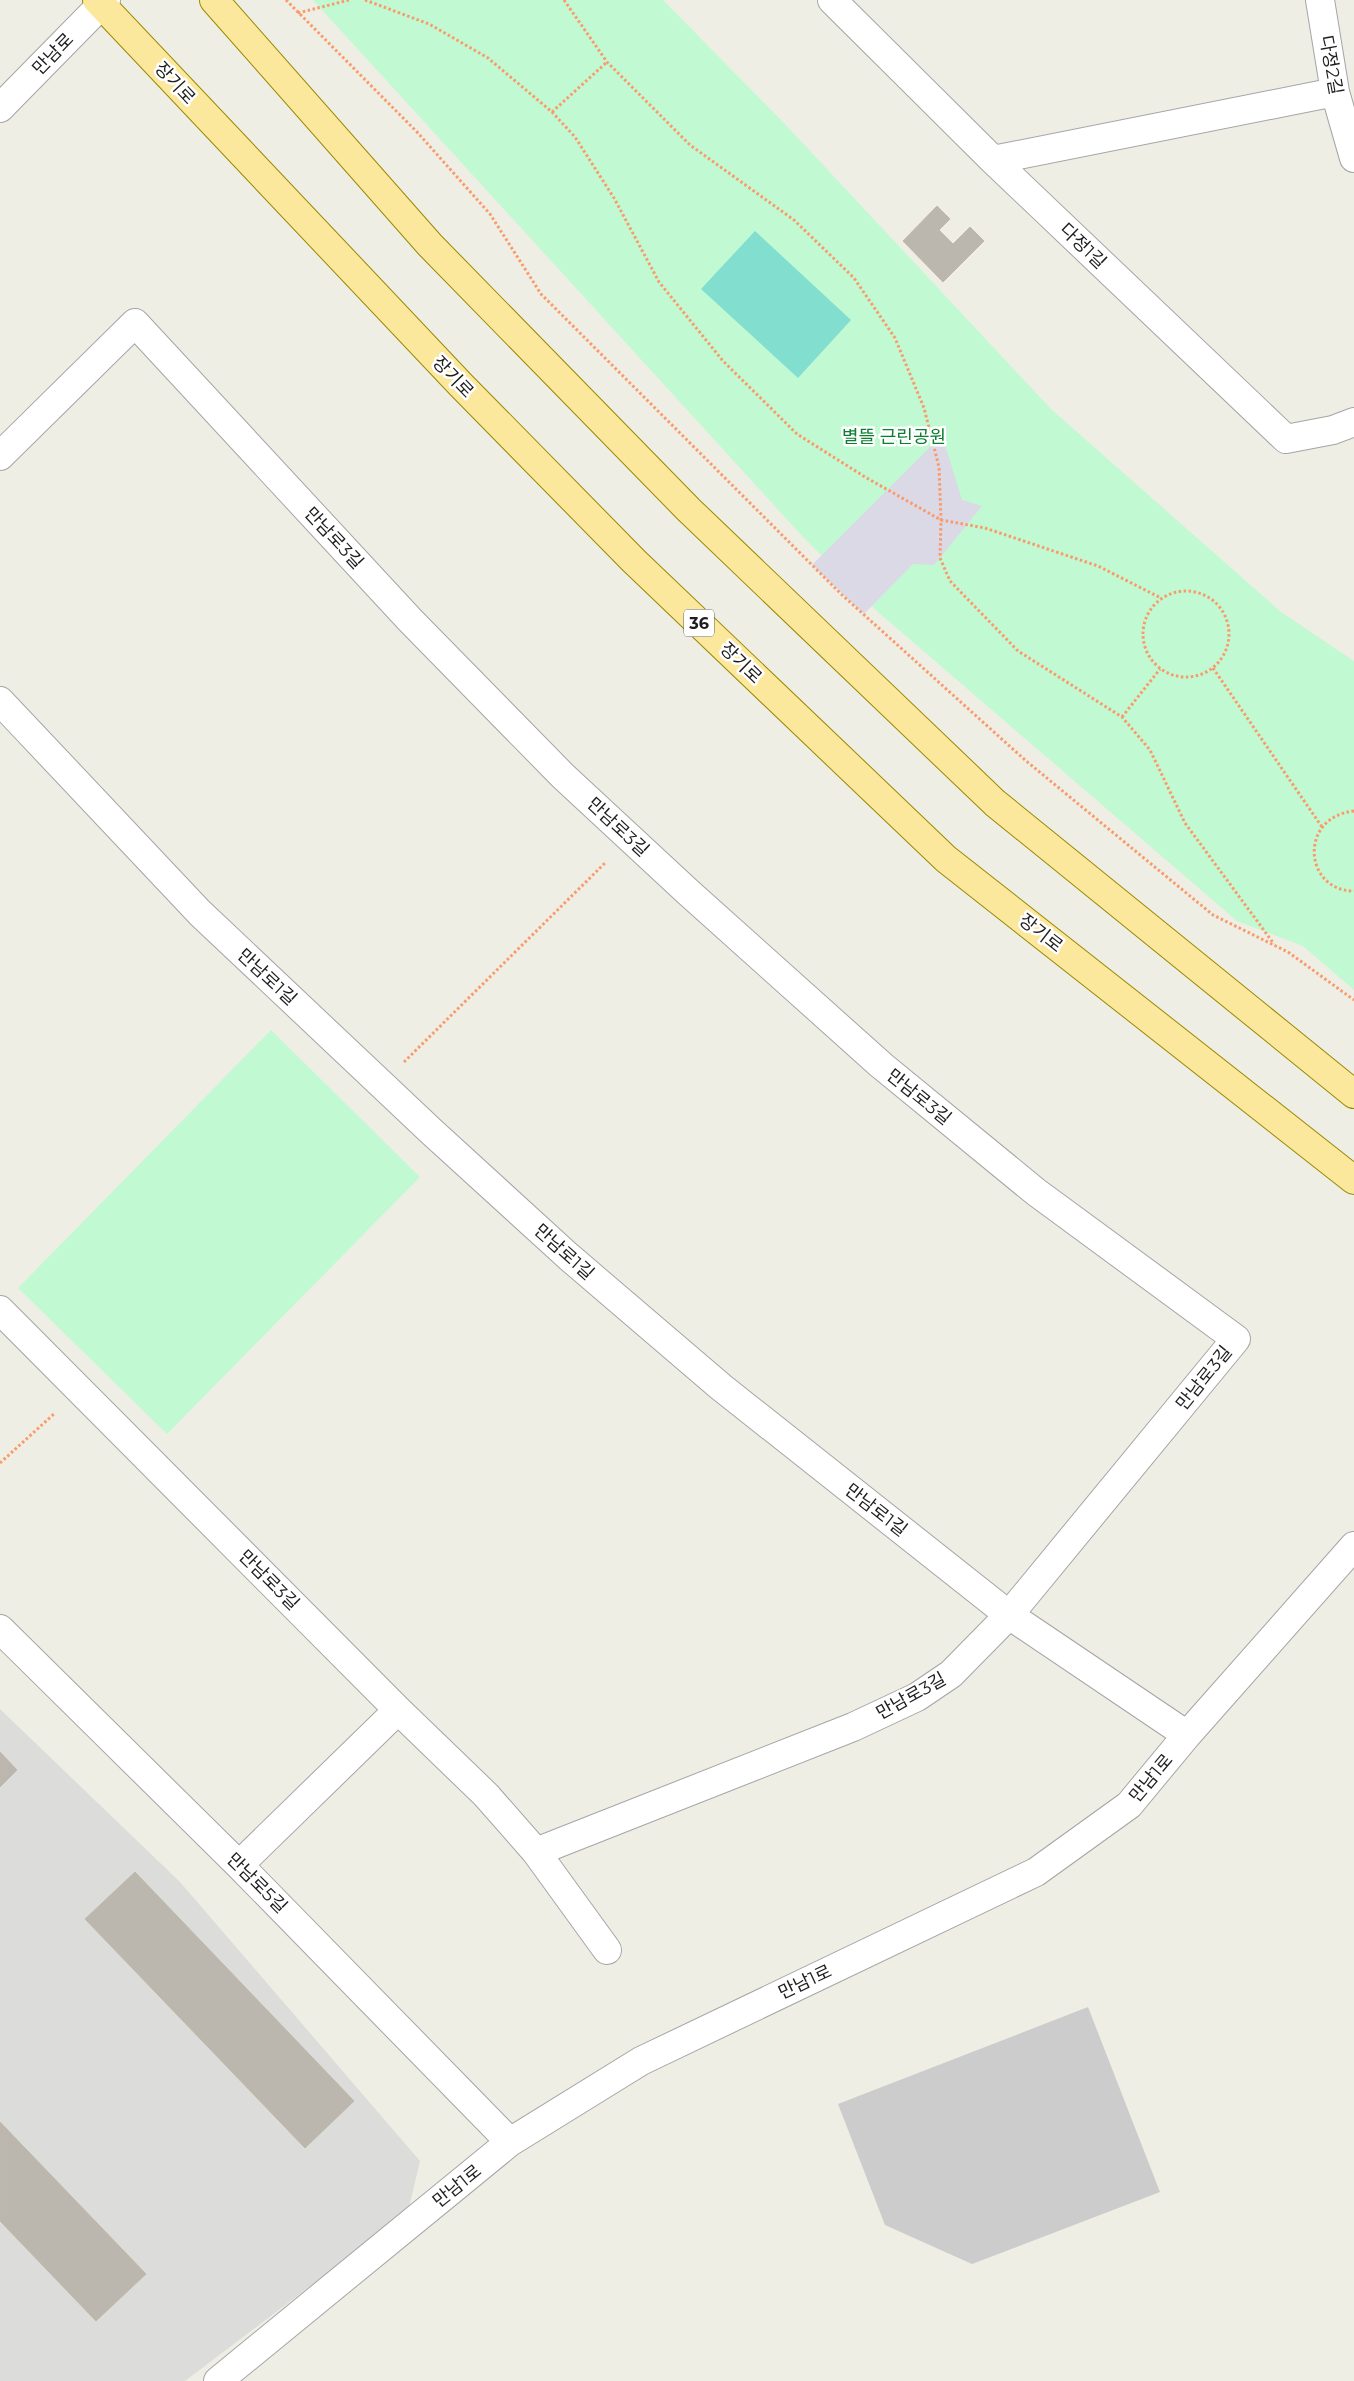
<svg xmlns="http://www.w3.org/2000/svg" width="1354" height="2381" viewBox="0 0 1354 2381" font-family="Montserrat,'Noto Sans KR',sans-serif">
	<rect width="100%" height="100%" fill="#efeee4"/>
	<!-- residential -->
	<path fill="#dcdcdb" d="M0 1709 180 1882 420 2161 408 2212 185 2381H0Z"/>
	<!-- religious -->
	<path fill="#ccc" d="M1088 2007 1160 2192 972 2264 885 2225 838 2104Z"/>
	<!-- park -->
	<path fill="#c1f9d3" d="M313 0H663L783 122 1051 409 1281 612 1354 661V990L1303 946 1237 921 878 612 803 537Z
		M271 1030 420 1177 167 1434 18 1288Z"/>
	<!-- pitch -->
	<path fill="#82dfd0" d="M755 231 851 320 798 378 701 289Z"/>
	<!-- plaza -->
	<path fill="#dbd9e5" d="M942 435 962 500 982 506 934 565 913 564 864 614 812 565Z"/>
	<!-- building -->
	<path fill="#bcb7ae" stroke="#c1b8a7" d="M937 206 950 219 939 230 953 244 970 227 984 241 943 282 903 241Z
		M0 1752 17 1770 0 1787Z
		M135 1872 354 2101 305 2148 85 1919Z
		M0 2122 146 2274 96 2321 0 2221Z"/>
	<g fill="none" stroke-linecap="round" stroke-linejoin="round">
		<defs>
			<path id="minor" d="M832 0 993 160 1286 439 1333 430 1354 422
				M1320 0 1335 92 1354 158
				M0 108 106 0
				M993 160 1335 92
				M0 456 135 323 410 620 563 776 688 892 881 1065 1036 1192 1236 1339 1009 1615 951 1674 917 1697 853 1727 536 1852
				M0 701 200 913 432 1132 569 1257 721 1387 1009 1615 1187 1735
				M0 1310 398 1710 486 1795 536 1852 607 1950
				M0 1629 239 1865 510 2142
				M239 1865 398 1710
				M218 2381 510 2142 641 2061 1036 1872 1129 1805 1187 1735 1354 1546"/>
			<path id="major" d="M97 0 461 385 634 561 946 859 1354 1180
				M214 0 430 245 689 510 995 803 1354 1094"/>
		</defs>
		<!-- minor casing -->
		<use href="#minor" stroke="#a5a5a5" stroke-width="30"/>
		<!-- major casing -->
		<use href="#major" stroke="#998900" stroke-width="30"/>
		<!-- path -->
		<path stroke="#fa9a6b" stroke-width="3" stroke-dasharray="2.5 2.5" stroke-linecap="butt" d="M286 0 417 132 490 214 541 294 841 594 1025 760 1213 915 1288 952 1354 1000
			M365 0 429 24 488 58 552 112 575 137 614 198 659 282 723 361 797 434 865 477 941 520 985 528 1098 566 1161 598
			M564 0 607 62 690 145 794 220 854 278 895 338 924 408 939 467 941 520 940 558 950 581 1018 651 1122 717 1150 750 1185 823 1274 944
			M298 13 349 0
			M552 112 607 62
			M1143 634a43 43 0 1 1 86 0a43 43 0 1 1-86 0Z
			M1213 668 1322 827
			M1122 717 1160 669
			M1354 811C1298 817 1304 891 1354 891
			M404 1062 606 862
			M0 1463 55 1413"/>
		<!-- minor -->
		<use href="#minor" stroke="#fff" stroke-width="28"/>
		<!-- major -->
		<use href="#major" stroke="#fce89d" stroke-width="28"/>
	</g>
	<g text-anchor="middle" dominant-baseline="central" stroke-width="5" stroke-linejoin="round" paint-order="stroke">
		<!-- shield labels -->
		<rect fill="#fff" stroke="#626262" stroke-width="1" x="684" y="609.5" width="30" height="27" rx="4"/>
		<g font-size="16" font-weight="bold" fill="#1e1e1e">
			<text x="699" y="623">36</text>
		</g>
		<!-- street labels -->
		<g font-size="18" fill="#1e1e1e" stroke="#fff">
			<text transform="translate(53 54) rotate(-46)">만남로</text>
			<text transform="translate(1331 65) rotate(80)">다정2길</text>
			<text transform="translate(175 83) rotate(47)">장기로</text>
			<text transform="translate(1083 246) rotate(44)">다정1길</text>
			<text transform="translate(453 377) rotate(46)">장기로</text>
			<text transform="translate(334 538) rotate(47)">만남로3길</text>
			<text transform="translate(741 663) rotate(44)">장기로</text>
			<text transform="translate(618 827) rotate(43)">만남로3길</text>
			<text transform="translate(1041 933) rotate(38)">장기로</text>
			<text transform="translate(267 977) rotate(43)">만남로1길</text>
			<text transform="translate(919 1097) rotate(39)">만남로3길</text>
			<text transform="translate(564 1252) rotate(42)">만남로1길</text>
			<text transform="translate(1204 1378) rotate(-51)">만남로3길</text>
			<text transform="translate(876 1510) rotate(38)">만남로1길</text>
			<text transform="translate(269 1580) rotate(45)">만남로3길</text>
			<text transform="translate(911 1696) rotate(-29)">만남로3길</text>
			<text transform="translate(1151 1778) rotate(-50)">만남1로</text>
			<text transform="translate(257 1883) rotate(45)">만남로5길</text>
			<text transform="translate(805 1982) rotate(-25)">만남1로</text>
			<text transform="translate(457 2186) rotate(-39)">만남1로</text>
		</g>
		<!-- park labels -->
		<g font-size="18" fill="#0b7e2f" stroke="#fff">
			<text x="894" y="437">별뜰 근린공원</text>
		</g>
	</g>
</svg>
